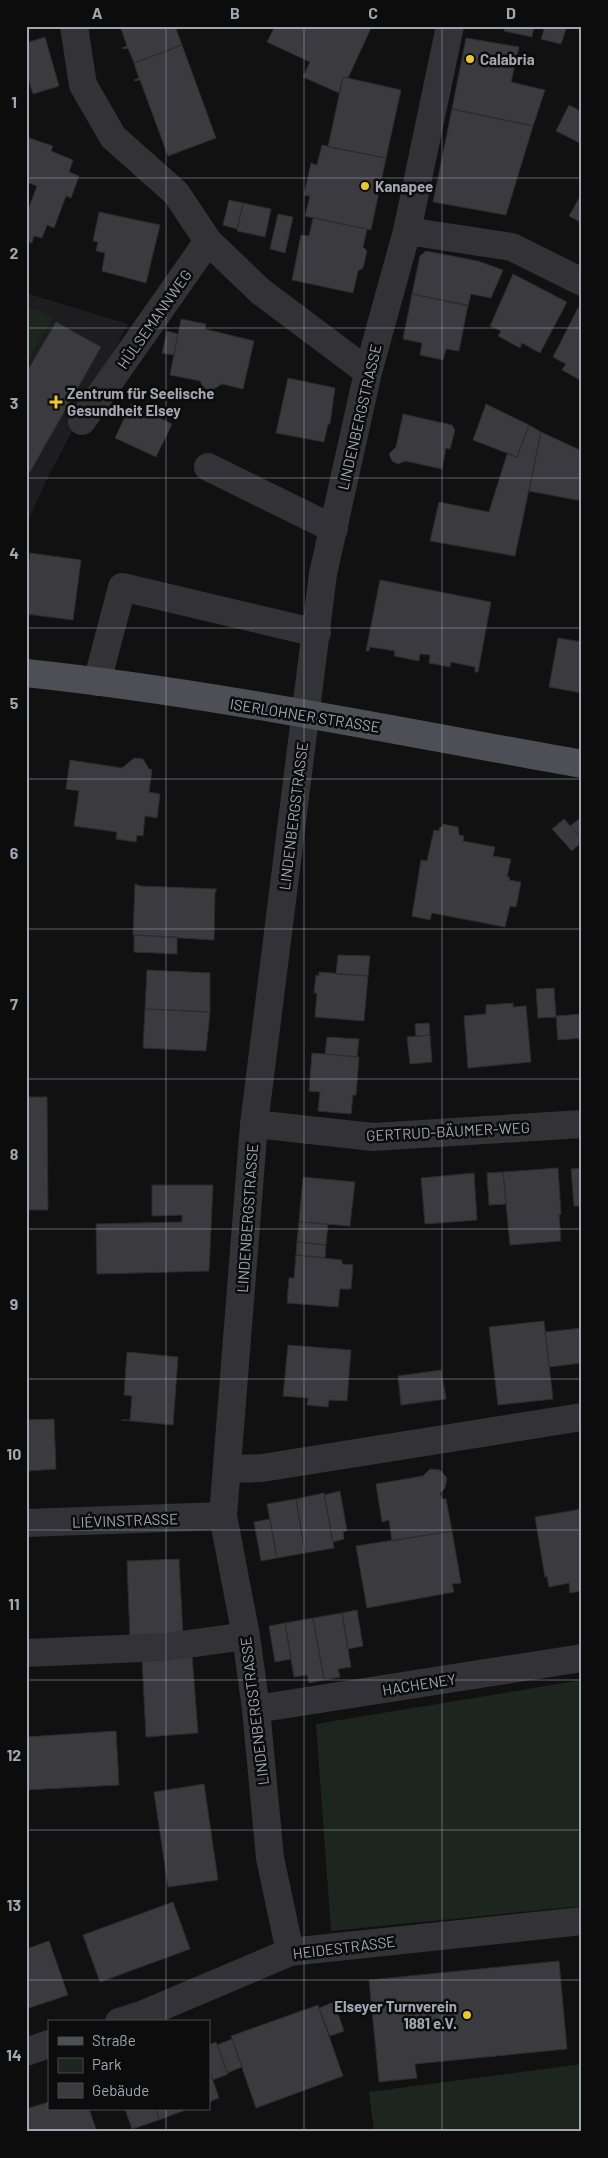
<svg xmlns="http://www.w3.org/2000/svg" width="608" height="2158" viewBox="0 0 608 2158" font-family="Barlow,sans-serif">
	<rect width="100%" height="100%" fill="#111112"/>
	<!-- built -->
	<path fill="#1d1d1f" d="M26 293 128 324 46 481 26 525Z"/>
	<!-- green -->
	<path fill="#1d251f" d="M26 307 54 316 26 364Z
		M582 1680V1906L331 1931 316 1724Z
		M582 2064V2132H374L369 2092Z"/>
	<!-- building -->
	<path fill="#3b3b3f" stroke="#2c2b2e" d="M120 26H175L182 45 134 63 128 48 123 49 122 48 127 46Z
		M275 26H367L371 28 348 78 343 77 339 93 303 77 310 62 267 42Z
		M505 26H534L532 37 504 31Z
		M545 26H567L561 44 541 39Z
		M45 37 59 86 33 94 26 72V43Z
		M466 38 519 47 511 82 545 90 533 126 452 109Z
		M182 45 216 138 168 156 140 80 135 81 134 80 139 78 134 63Z
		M343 77 401 90 386 158 328 147Z
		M569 105 582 112V144L556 131Z
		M452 109 533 126 506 215 433 202Z
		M26 137 53 146 51 151 73 160 69 172 79 176 71 198 66 196 54 228 47 225 42 238 34 236 32 243 26 241V215L37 186 26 182Z
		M322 145 386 158 371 230 305 216 310 196 304 195 311 163 317 165Z
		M582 193V223L569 216Z
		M229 200 243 203 237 229 223 225Z
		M243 203 271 209 265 237 237 231Z
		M99 212 160 225 146 283 102 271 105 253 96 251 98 242 93 241Z
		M278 214 293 217 285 253 270 249Z
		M313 218 367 229 363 247 367 251 363 268 358 271 353 293 292 280 301 235 309 236Z
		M426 251 478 261 503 270 491 298 471 294 468 306 412 294 420 256Z
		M513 274 567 302 540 353 522 343 520 348 498 336 501 331 490 326Z
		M412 294 468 305 459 351 446 349 443 360 420 355 422 343 403 339Z
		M578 308 582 310V381L562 370 566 364 553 357Z
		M181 319 206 324 205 329 254 341 243 389 222 384 210 391 203 387 200 381 170 375Z
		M56 322 101 347 26 479V373Z
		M167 331 178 334 174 355 162 353Z
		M288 378 335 388 330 424H328L324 442 276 433Z
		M131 404 172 424 156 457 115 438Z
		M486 404 529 425 517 457 473 440Z
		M403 414 452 425 455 430 450 449 446 448 442 469 405 461 398 464 392 461 389 454 396 447Z
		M529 425 541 432 515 556 430 541 439 502 489 512 507 454 517 457Z
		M541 432 582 451V501L529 491Z
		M30 553 81 560 73 620 26 614V580Z
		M380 580 491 602 478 672H475V667L451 662 450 667 429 663 430 655 420 654 419 661 394 656 395 651 370 647 369 651H366Z
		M558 638 582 642V693L549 687Z
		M134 758 143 759 149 769 152 770 149 792 160 794 157 818 145 816 143 836 137 835 136 842 116 839 117 832 74 826 79 791 66 789 70 760 122 768Z
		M582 817V839L570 826Z
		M564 819 582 839V842L572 851 552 829Z
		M443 824 458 827 459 835 464 836 463 841 495 847 493 856 511 859 507 877H510L509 880 521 882 516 907 510 906 505 927 432 913 430 920 412 916 421 860 427 861 434 830 439 831 440 827H442Z
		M135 884 140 886 217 889 215 892 214 940 133 935Z
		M134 935 177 937V954L134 952Z
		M338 955 370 956 368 976 336 974Z
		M147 970 210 973V1012L145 1009Z
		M319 972 368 976 364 1021 315 1017 317 993H314L316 975 319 976Z
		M554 988 556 1017 538 1018 536 989Z
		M513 1003V1007L526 1006 531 1062 468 1068 464 1016 486 1014V1005Z
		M145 1009 210 1012 206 1051 143 1048Z
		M582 1014V1038L558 1040 556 1016Z
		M429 1023 430 1035 416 1036 415 1024Z
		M430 1035 432 1062 410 1064 407 1037Z
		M327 1037 359 1039 357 1057 325 1054Z
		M312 1053 359 1057 356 1095H353L351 1114 318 1111 320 1092 309 1091Z
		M26 1097H47L48 1210H26Z
		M558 1168 561 1214 559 1215 561 1241 510 1245 503 1172Z
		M582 1168V1206H574L571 1169Z
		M503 1172 506 1204 489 1205 487 1173Z
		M474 1173 477 1220 425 1224 421 1178Z
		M303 1177 355 1182 350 1226 299 1222Z
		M152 1185H213L209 1271 97 1274 96 1224 182 1222V1215L152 1216Z
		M299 1222 328 1224 326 1245 297 1242Z
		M297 1242 326 1245 325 1258 296 1255Z
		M296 1255 342 1260V1264L353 1265 351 1289H340L338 1307 287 1303 289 1278H294Z
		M544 1321 553 1399 498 1405 489 1327Z
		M582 1328V1363L549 1367 545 1332Z
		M288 1345 351 1350 347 1401 329 1400 328 1407 307 1405 308 1398 283 1396Z
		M127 1352 178 1357 173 1425 121 1420H130L132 1396 124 1395Z
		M441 1370 446 1399 401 1405 398 1376Z
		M54 1419 56 1469 26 1471V1420Z
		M430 1469 440 1470 447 1478 445 1488 440 1493 442 1499H446L452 1531 392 1541 389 1520 382 1522 376 1484 423 1476Z
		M340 1491 347 1531 343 1532 344 1539 333 1542 324 1495Z
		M324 1493 334 1548 305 1553 296 1499Z
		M296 1499 305 1553 277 1558 267 1504Z
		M582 1509V1591L570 1593 569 1583 549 1587 547 1576 545 1577 535 1517Z
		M270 1519 277 1558 261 1561 254 1522Z
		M452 1531 461 1583 452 1584 454 1592 367 1608 356 1546Z
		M179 1559 183 1636 130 1639 127 1561Z
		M357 1610 363 1646 348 1649 342 1613Z
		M342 1613 351 1667 338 1669 340 1677 324 1680 313 1618Z
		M313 1618 324 1680 309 1683 307 1675 294 1677 285 1623Z
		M285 1623 291 1659 275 1662 269 1626Z
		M192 1655 198 1733 146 1737 142 1658Z
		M116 1731 119 1785 26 1790V1737Z
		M204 1784 218 1880 168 1887 154 1792Z
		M173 1902 190 1949 100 1982 83 1935Z
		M49 1941 68 1995 26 2009V1949Z
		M559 1961 567 2049 415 2064 417 2078 379 2082 369 1980Z
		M334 2002 344 2031 330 2036 319 2008Z
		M318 2005 343 2076 256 2108 231 2036Z
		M232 2039 242 2067 227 2073 217 2045Z
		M216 2042 228 2074 213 2080 209 2069V2045Z
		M209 2069 219 2098 209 2102Z
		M49 2102V2109H89L97 2132H30L26 2123V2109Z
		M125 2109H156L159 2120 132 2129Z
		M156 2109H188L159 2120Z"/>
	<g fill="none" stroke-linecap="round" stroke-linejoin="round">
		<!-- minor -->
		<path stroke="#323237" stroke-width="28" d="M74 26 83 85 113 137 176 193 208 241 260 291 368 372
			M407 231 512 247 582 282
			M82 421 208 241
			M208 467 334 529
			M97 682 122 587 317 633
			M254 1124 373 1137 582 1124
			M227 1469 262 1468 582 1417
			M26 1523 223 1516
			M26 1653 166 1647 246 1636
			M256 1709 582 1658
			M290 1952 270 1858 256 1709 246 1636 223 1516 254 1124 323 574 368 372 407 231 450 26
			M119 2022 144 2014 290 1952 582 1921
			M26 2052 49 2044"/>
		<!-- major -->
		<path stroke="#4e4f56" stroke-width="28" d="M26 673C213 693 397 731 582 764"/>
	</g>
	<!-- grid -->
	<path fill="none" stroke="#a3a5b3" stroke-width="1" stroke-opacity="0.55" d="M166 26V2022M304 26V2132M442 26V2132M26 178H582M26 328H582M26 478H582M26 628H582M26 779H582M26 929H582M26 1079H582M26 1229H582M26 1379H582M26 1530H582M26 1680H582M26 1830H582M26 1980H582M166 2109V2132"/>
	<!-- markers -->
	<g fill="#e9c732" stroke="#0c0c0d" stroke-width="2">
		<circle cx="470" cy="59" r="5"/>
		<circle cx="365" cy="186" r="5"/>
		<path d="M53.5 394.5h5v5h5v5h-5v5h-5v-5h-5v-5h5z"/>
		<circle cx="467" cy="2015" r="5"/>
	</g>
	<g text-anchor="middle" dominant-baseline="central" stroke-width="5" stroke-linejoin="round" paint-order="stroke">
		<!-- poi labels -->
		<g font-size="15" font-weight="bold" fill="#a3a5b3" stroke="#0c0c0d" text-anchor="start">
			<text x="480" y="59">Calabria</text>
			<text x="375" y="186">Kanapee</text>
			<text x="67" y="393">Zentrum für Seelische<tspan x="67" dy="17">Gesundheit Elsey</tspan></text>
			<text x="457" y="2006" text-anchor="end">Elseyer Turnverein<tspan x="457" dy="17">1881 e.V.</tspan></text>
		</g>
		<!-- street labels -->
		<g font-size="15" fill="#a3a5b3" stroke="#0c0c0d">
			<text transform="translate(154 319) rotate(-55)">HÜLSEMANNWEG</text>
			<text transform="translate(359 417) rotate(-77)">LINDENBERGSTRASSE</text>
			<text transform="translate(305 715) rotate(9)">ISERLOHNER STRASSE</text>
			<text transform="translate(293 816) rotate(-83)">LINDENBERGSTRASSE</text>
			<text transform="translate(448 1131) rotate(-3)">GERTRUD-BÄUMER-WEG</text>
			<text transform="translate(247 1218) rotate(-86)">LINDENBERGSTRASSE</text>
			<text transform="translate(125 1520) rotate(-2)">LIÉVINSTRASSE</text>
			<text transform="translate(419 1684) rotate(-9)">HACHENEY</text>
			<text transform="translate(254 1711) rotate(-97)">LINDENBERGSTRASSE</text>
			<text transform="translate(344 1947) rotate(-7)">HEIDESTRASSE</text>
		</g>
	</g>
	<!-- border -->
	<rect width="608" height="2158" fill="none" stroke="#0c0c0d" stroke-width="55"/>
	<!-- legend -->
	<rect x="48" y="2020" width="162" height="90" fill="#0c0c0d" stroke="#48494f"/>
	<rect x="58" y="2037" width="25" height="8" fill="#4e4f56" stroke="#48494f"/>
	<text x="92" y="2046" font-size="15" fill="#a3a5b3">Straße</text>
	<rect x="58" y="2058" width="25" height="15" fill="#1d251f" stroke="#48494f"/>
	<text x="92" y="2070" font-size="15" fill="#a3a5b3">Park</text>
	<rect x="58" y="2083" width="25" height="15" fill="#3b3b3f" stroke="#48494f"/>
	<text x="92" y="2096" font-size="15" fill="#a3a5b3">Gebäude</text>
	<rect x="28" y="28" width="552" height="2102" fill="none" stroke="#a3a5b3" stroke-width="2"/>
	<g font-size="16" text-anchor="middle" font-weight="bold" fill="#a3a5b3">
		<text x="97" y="19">A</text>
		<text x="235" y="19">B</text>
		<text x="373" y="19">C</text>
		<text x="511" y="19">D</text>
		<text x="14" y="108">1</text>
		<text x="14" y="259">2</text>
		<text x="14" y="409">3</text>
		<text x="14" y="559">4</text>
		<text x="14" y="709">5</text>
		<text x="14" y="859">6</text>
		<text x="14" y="1010">7</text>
		<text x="14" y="1160">8</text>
		<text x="14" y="1310">9</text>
		<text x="14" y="1460">10</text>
		<text x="14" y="1610">11</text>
		<text x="14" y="1761">12</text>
		<text x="14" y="1911">13</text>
		<text x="14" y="2061">14</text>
	</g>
</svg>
